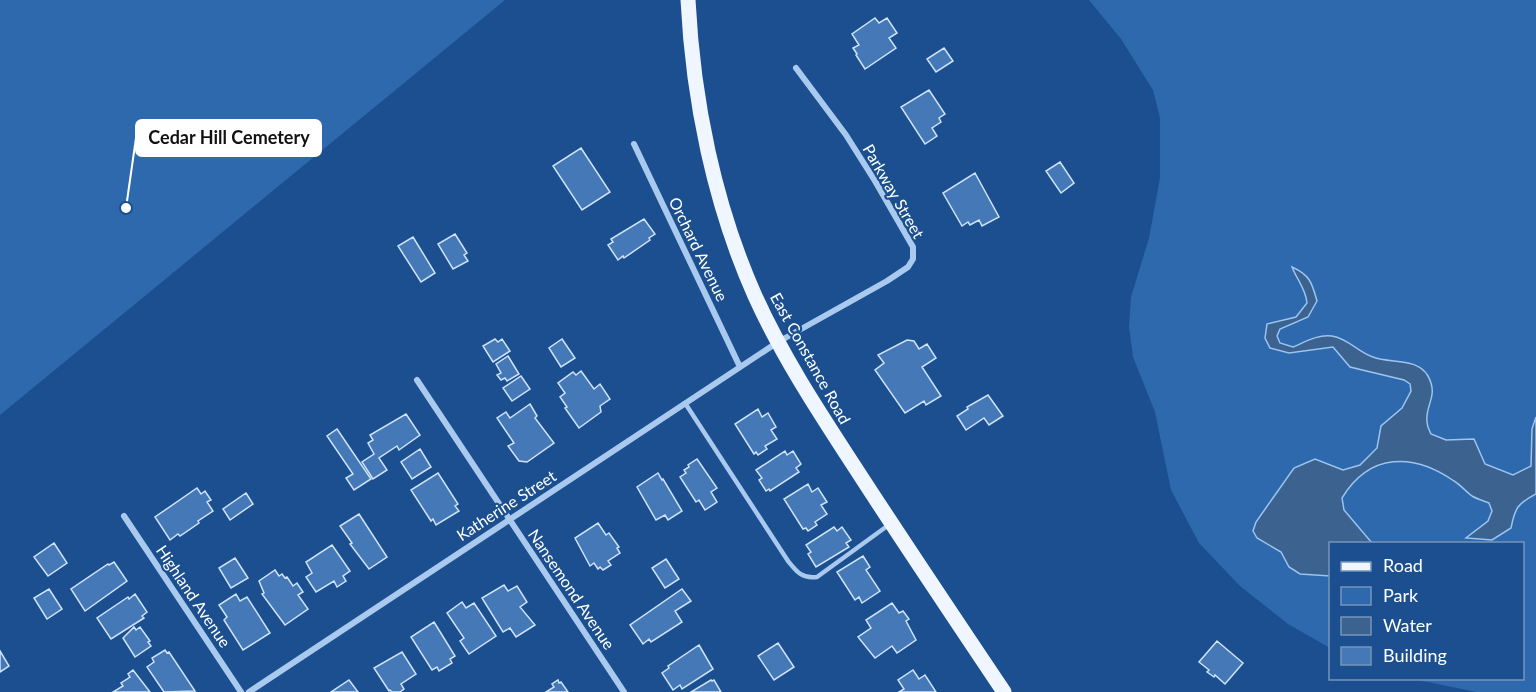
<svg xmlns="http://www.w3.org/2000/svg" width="1536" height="692" viewBox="0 0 1536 692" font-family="Lato,sans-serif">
	<rect width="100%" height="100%" fill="#1b4f8f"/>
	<!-- green -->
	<path fill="#2e69ad" d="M0 0H505L0 415Z
		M1089 0H1536V417L1532 429 1531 466 1513 475 1485 464 1474 440H1446L1431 434 1426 419 1432 400 1418 365 1372 357 1347 341 1315 337 1293 347 1279 342 1277 336 1280 329 1308 317 1317 301 1296 278 1307 293V303L1296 317 1265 338 1289 353 1333 347 1350 367 1404 380 1410 385 1411 391 1402 408 1381 426 1377 448 1360 465 1343 470 1315 459 1257 538 1281 552 1289 567 1300 574 1330 576V648L1288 624 1240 586 1199 543 1171 490 1155 412 1133 357 1129 327 1131 297 1149 238 1160 178V118L1153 90 1121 39Z
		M1407 460 1431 468 1454 481 1472 496 1489 503 1492 511 1488 521 1511 528C1515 508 1517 504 1536 494V692H1476L1413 679 1522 678V544L1372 543 1344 510 1342 498C1359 471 1377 464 1407 460Z"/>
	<!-- water -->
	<path fill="#3c6290" stroke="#9cc4f0" stroke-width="1.5" d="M1292 267C1310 275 1312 283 1317 301L1308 317 1280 329 1277 336 1280 343 1293 347C1305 342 1318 334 1332 336 1349 339 1358 352 1373 357 1391 364 1417 357 1428 376 1439 396 1425 405 1427 421 1427 425 1429 430 1431 434L1446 440 1474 439 1485 464 1513 475 1531 466 1532 429 1536 417V494C1517 504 1515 508 1511 528L1492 540 1466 538 1488 521 1492 511 1489 503C1484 501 1477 499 1472 496 1466 492 1461 485 1454 481 1414 453 1370 452 1342 498L1344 510 1372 543 1330 544V576L1300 574 1289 567 1281 552 1257 538 1253 531 1256 522 1294 468 1315 459 1343 470 1360 465 1377 448 1381 426 1402 408 1411 391 1410 384 1404 380 1350 367 1333 347 1289 353 1270 348 1265 338 1267 324 1296 317 1307 303C1306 289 1297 280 1292 267Z"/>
	<!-- building -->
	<path fill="#4478b7" stroke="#cfe3fa" stroke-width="1.5" d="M875 18 879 23 887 18 897 33 889 38 896 48 865 69 856 55 857 54 853 48 859 45 852 34Z
		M944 48 953 61 936 72 927 59Z
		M929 90 945 114 939 118 941 122 932 128 937 136 925 144 901 107Z
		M581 148 610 192 582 210 553 166Z
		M1060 162 1074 183 1061 193 1046 171Z
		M975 173 999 217 982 226 979 220 970 225 968 222 962 226 943 193Z
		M644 219 655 234 649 238 650 240 624 258 623 256 618 260 608 245 613 242 611 239Z
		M455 234 467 253 464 255 468 261 453 269 438 244Z
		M413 237 435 273 421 282 398 246Z
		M495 339 498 342 502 339 510 351 493 362 483 346Z
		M562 339 575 358 561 367 549 348Z
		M907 340 914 341 919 349 927 344 936 358 922 367 941 396 926 405 924 401 905 413 875 370 884 363 878 355Z
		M508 356 519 374 507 381 505 378 501 380 497 375 501 373 496 364Z
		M581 371 594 389 600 384 610 399 600 406 601 412 579 428 565 408 567 407 560 397 565 393 558 383 573 372 576 375Z
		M521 376 530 389 512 401 503 388Z
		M988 395 1003 416 989 425 984 418 966 430 957 416 968 409 967 407Z
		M530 404 537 416 535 418 554 443 527 462 519 461 508 446 514 443 497 418 506 412 510 418Z
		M758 409 762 417 768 413 776 427 771 430 777 439 765 446 767 449 758 455 756 452 754 454 735 424Z
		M406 414 420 435 399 450 397 446 379 458 387 470 373 479 362 462 374 454 368 443 373 440 370 435Z
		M337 429 371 479 354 490 346 478 353 474 327 436Z
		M420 449 431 467 412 479 401 462Z
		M785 451 787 455 793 451 801 464 796 468 799 472 770 491 769 489 766 491 759 480 762 478 756 470Z
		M697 459 717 488 711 492 717 502 705 510 699 500 696 502 680 477 686 473 684 470 689 467 688 465Z
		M438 473 458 504 455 506 459 511 436 525 433 519 431 521 411 490Z
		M658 473 662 480 663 479 682 511 668 520 665 515 656 520 637 487Z
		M808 484 812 492 818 488 827 502 821 505 827 514 815 522 817 525 808 531 806 528 803 529 784 499Z
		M197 488 201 494 205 491 211 500 207 502 213 511 198 521 199 523 180 536 178 534 170 540 155 517Z
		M246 493 253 504 230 520 223 509Z
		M359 514 387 557 369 569 350 544 352 543 340 526Z
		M598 523 606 535 609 533 619 547 617 548 620 553 608 561 611 565 603 570 600 567 598 569 594 563 590 566 575 538Z
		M834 527 837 531 842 527 851 540 846 543 849 547 816 567 808 554 811 552 806 545Z
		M54 543 67 563 48 576 34 557Z
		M332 545 350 571 343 576 346 581 337 587 334 581 316 592 306 577 312 573 306 562Z
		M863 556 870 567 866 570 880 591 862 603 859 597 855 600 837 572Z
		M235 558 248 578 231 588 219 568Z
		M666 559 679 579 665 588 652 568Z
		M114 562 127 581 85 611 71 589 108 564 109 565Z
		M275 570 279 576 282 574 285 578 287 577 293 586 297 583 303 592 298 595 308 609 285 625 262 594 264 593 259 581Z
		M504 585 508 591 517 586 527 602 520 607 535 625 516 637 510 628 503 632 482 598Z
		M49 589 62 609 47 619 34 598Z
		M682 589 691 601 675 611 682 622 651 642 649 639 643 644 630 625Z
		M135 594 147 612 142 616 144 618 111 639 97 618 128 597 129 599Z
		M236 594 240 601 247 597 270 633 243 650 224 620 227 617 219 605Z
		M462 602 466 608 474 603 496 636 469 654 460 641 464 638 447 613Z
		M892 603 899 613 903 611 909 619 906 621 916 640 897 653 892 646 875 658 858 637 871 628 866 620Z
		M434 622 455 656 450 659 452 663 439 671 437 667 432 670 411 637Z
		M134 627 136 630 140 627 150 641 148 642 151 646 135 657 123 638Z
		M1217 641 1243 663 1225 684 1215 675 1214 677 1207 672 1209 670 1199 662Z
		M778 643 794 667 774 680 758 656Z
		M699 645 713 669 682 689 680 685 673 690 662 673 669 668 668 666Z
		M165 650 167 653 169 652 195 691 164 692 147 667 154 662 152 658Z
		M0 651 9 666 0 672Z
		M402 652 416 674 401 684 404 689 400 692H392L390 690 389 691 374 668Z
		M133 670 150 692H113L123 686 121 683 130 677 128 674Z
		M913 670 919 679 925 675 936 692H899L904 689 898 680Z
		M349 680 358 692H331Z
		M558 680 559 683 561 682 568 692H546L554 687 552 684Z
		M711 680 712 681 714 680 721 692H691Z"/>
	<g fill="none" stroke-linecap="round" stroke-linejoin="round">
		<!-- lane -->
		<path stroke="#a9c9ee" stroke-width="4.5" d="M685 403 788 561C797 572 802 579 817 577L890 524"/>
		<!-- street -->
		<path stroke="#a9c9ee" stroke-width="6" d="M634 144 740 367
			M417 380 624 692
			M124 516 241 692
			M249 692 778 342 887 281 908 267 913 259V247L875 181 846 135 796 68"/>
		<!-- primary -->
		<path stroke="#f0f6ff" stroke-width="15" d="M688 0C693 100 714 204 755 296 783 358 821 415 858 472 906 546 955 619 1004 692"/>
	</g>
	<g text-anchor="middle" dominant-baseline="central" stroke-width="4.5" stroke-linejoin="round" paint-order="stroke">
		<!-- street labels -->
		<g font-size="16" fill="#fff" stroke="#1b4f8f">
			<text transform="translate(894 191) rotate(60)">Parkway Street</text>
			<text transform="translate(699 249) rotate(64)">Orchard Avenue</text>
			<text transform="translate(811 358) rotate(61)">East Constance Road</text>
			<text transform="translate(506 505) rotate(-33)">Katherine Street</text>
			<text transform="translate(572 589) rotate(56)">Nansemond Avenue</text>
			<text transform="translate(194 596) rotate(56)">Highland Avenue</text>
		</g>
	</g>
	<!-- callouts -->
	<path fill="none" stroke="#fff" stroke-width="2" d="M126 208L136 138"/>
	<circle fill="#fff" stroke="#1b4f8f" stroke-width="2" cx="126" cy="208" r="6"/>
	<rect fill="#fff" stroke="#fff" stroke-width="2" x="136" y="120" width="185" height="36" rx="6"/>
	<g font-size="18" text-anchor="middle" font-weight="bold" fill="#111">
		<text x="229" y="144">Cedar Hill Cemetery</text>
	</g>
	<!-- legend -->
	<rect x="1329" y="542" width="195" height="138" fill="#1b4f8f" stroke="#7695bc" stroke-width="1.5"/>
	<rect x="1341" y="562" width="30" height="9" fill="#f0f6ff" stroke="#7695bc" stroke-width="1.5"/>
	<text x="1383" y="572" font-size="18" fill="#ffffff">Road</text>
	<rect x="1341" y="587" width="30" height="18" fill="#2e69ad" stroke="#7695bc" stroke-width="1.5"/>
	<text x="1383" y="602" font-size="18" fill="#ffffff">Park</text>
	<rect x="1341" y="617" width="30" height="18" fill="#3c6290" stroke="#7695bc" stroke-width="1.5"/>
	<text x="1383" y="632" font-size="18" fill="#ffffff">Water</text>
	<rect x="1341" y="647" width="30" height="18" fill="#4478b7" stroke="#7695bc" stroke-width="1.5"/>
	<text x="1383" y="662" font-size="18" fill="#ffffff">Building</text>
</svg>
